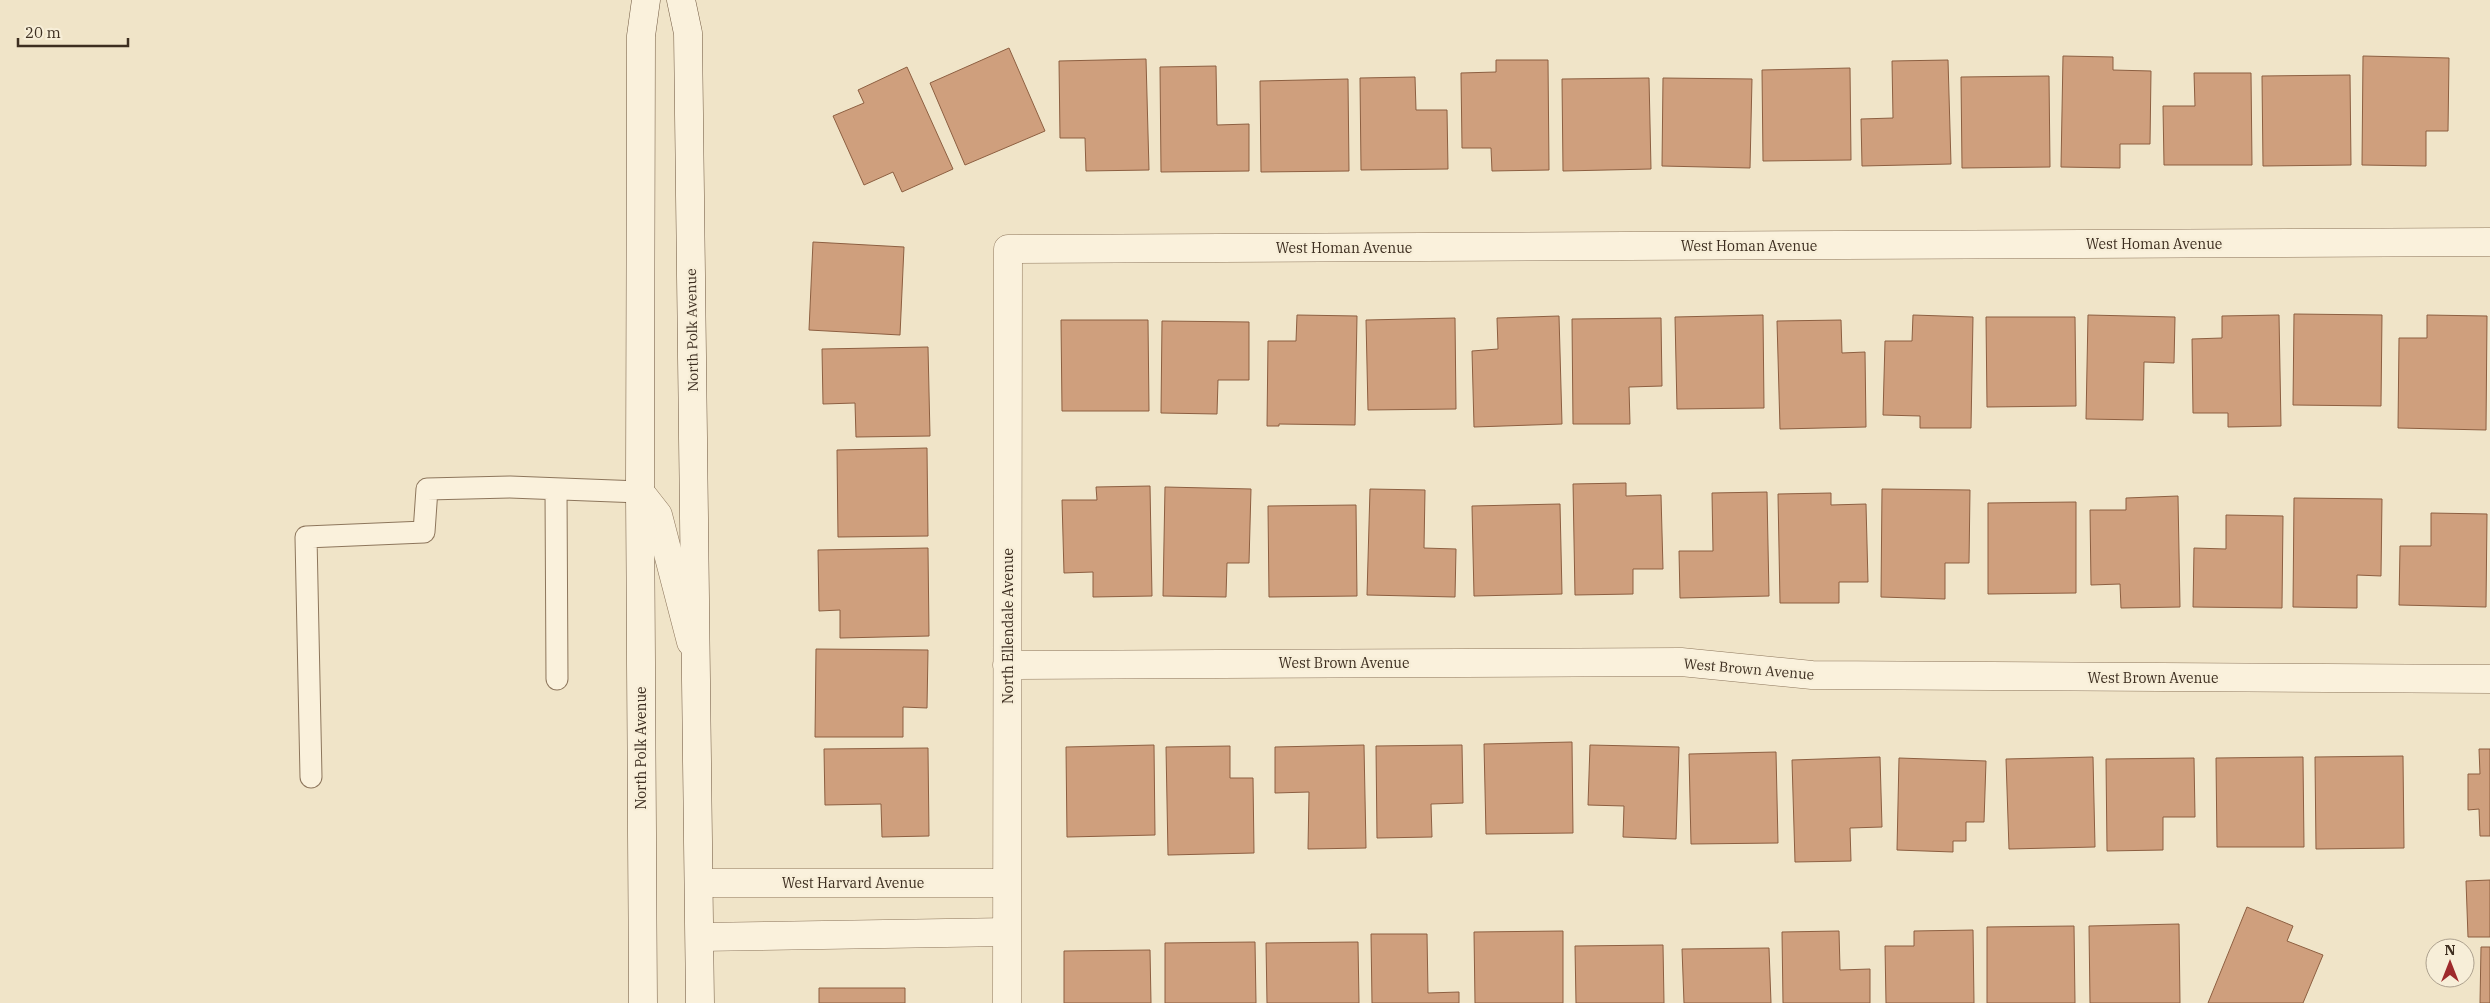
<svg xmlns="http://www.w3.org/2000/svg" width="2490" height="1003" viewBox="0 0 2490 1003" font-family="'IBM Plex Serif',serif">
	<rect width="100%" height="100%" fill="#f0e4c8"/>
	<!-- building -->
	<path fill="#cf9f7d" stroke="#8d5f41" d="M1009 48 1045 131 965 165 930 83Z
		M2063 56 2113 57V70L2151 71 2150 144H2120V168L2061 167Z
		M2363 56 2449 58 2448 131H2426V166L2362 165Z
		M1146 59 1149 170 1086 171 1085 138H1060L1059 61Z
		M1496 60H1548L1549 170 1492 171 1491 148H1462L1461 73 1496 72Z
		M1948 60 1951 164 1862 166 1861 119 1893 118 1892 61Z
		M1216 66 1217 125 1249 124V171L1161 172 1160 67Z
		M907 67 953 169 902 192 893 172 864 185 833 116 864 103 858 90Z
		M1850 68 1851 160 1763 161 1762 70Z
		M2194 73H2251L2252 165H2164L2163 106H2195Z
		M2350 75 2351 165 2263 166 2262 76Z
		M2049 76 2050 167 1962 168 1961 77Z
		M1415 77 1416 110H1447L1448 169 1361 170 1360 78Z
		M1649 78 1651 169 1563 171 1562 79Z
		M1663 78 1752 79 1750 168 1662 166Z
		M1348 79 1349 171 1261 172 1260 81Z
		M813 242 904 247 900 335 809 330Z
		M2294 314 2382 315 2381 406 2293 405Z
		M1297 315 1357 316 1355 425 1279 424V426H1267L1268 341H1296Z
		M1763 315 1764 408 1677 409 1675 317Z
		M1913 315 1973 317 1971 428H1920V416L1883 415 1885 341H1912Z
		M2088 315 2175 317 2174 363 2144 362 2143 420 2086 419Z
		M2279 315 2281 426 2228 427V413H2193L2192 339 2222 338V316Z
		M2427 315 2487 316 2486 430 2398 428 2399 338H2427Z
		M1559 316 1562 424 1474 427 1472 351 1498 349 1497 318Z
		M1986 317H2075L2076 406 1987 407Z
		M1455 318 1456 409 1368 410 1366 320Z
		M1661 318 1662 386 1629 387 1630 424H1573L1572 319Z
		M1061 320H1148L1149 411H1062Z
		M1841 320 1842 353 1865 352 1866 427 1780 429 1777 321Z
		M1162 321 1249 322V380H1218L1217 414 1161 413Z
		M928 347 930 436 856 437 855 403 823 404 822 349Z
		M927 448 928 536 838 537 837 450Z
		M1626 483V496L1661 495 1663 569H1633V594L1575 595 1573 484Z
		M1150 486 1152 596 1093 597V572L1064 573 1062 500H1097L1096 487Z
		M1165 487 1251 489 1249 563H1227L1226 597 1163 596Z
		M1370 489 1425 490 1424 548 1456 549 1455 597 1367 595Z
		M1882 489 1970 490 1969 563H1945V599L1881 597Z
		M1767 492 1769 596 1680 598 1679 551H1713L1712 493Z
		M1831 493V505L1866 504 1868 582H1839V603H1780L1778 494Z
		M2178 496 2180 607 2121 608 2120 584 2091 585 2090 510H2126V498Z
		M2294 498 2382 499 2381 576 2357 575V608L2293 607Z
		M2076 502V593L1988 594V503Z
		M1560 504 1562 594 1474 596 1472 506Z
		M1356 505 1357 596 1269 597 1268 506Z
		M2431 513 2487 514 2486 607 2399 605 2400 546H2431Z
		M2226 515 2283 516 2282 608 2193 607 2194 548 2226 549Z
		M928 548 929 636 840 638V610L819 611 818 550Z
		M816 649 928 650 927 708 903 707V737H815Z
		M1572 742 1573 833 1486 834 1484 744Z
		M1154 745 1155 835 1067 837 1066 747Z
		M1364 745 1366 848 1308 849 1309 792 1275 793V747Z
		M1462 745 1463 803 1431 804 1432 837 1377 838 1376 746Z
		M1590 745 1679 747 1676 839 1623 837 1624 806 1588 805Z
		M1230 746V778H1253L1254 853 1168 855 1166 747Z
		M928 748 929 836 882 837 881 804 825 805 824 749Z
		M2479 749H2490V836H2480L2479 809 2468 810V774H2480Z
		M1776 752 1778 843 1691 844 1689 754Z
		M2403 756 2404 848 2316 849 2315 757Z
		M1880 757 1882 827 1850 828 1851 861 1795 862 1792 760Z
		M2093 757 2095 847 2009 849 2006 759Z
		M2303 757 2304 847H2217L2216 758Z
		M1899 758 1986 761 1984 822H1966V841H1953V852L1897 850Z
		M2194 758 2195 817H2163V850L2107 851 2106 759Z
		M2490 880V937H2468L2466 881Z
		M2247 907 2293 926 2287 941 2323 955 2303 1003H2208Z
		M2179 924 2180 1003H2090L2089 926Z
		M2074 926 2075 1003H1987V927Z
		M1973 930 1974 1003H1886L1885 946H1914V931Z
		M1563 931V1003H1475L1474 932Z
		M1839 931 1840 970 1870 969V1003H1783L1782 932Z
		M1371 934H1427L1428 993 1459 992V1003H1372Z
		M1255 942 1256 1003H1165V943Z
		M1358 942 1359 1003H1267L1266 943Z
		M1663 945 1664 1003H1576L1575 946Z
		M2481 947H2490V1003H2480Z
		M1769 948 1771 1003H1684L1682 949Z
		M1150 950 1151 1003H1064V951Z
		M819 988H905V1003H819Z"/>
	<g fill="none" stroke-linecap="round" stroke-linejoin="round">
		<defs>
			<path id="service" d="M556 489 557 679
				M311 777 306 537 424 532 427 489 510 487 640 492"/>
			<path id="minor" d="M640 492 658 515 691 642
				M1007 665 1681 662 1812 675 2490 679
				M699 883H1007
				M700 937 1007 932
				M1007 1003 1008 249 2490 242"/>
			<path id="secondary" d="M681 0 688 33 700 1003
				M643 1003 640 492 641 36 646 0"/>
		</defs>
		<!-- service casing -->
		<use href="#service" stroke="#8d765c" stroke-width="23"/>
		<!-- minor casing -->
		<use href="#minor" stroke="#8d765c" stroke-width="29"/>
		<!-- secondary casing -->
		<use href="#secondary" stroke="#6f573f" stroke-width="29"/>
		<!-- service -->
		<use href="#service" stroke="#faf1dc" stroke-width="21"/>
		<!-- minor -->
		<use href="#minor" stroke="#faf1dc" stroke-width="28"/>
		<!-- secondary -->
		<use href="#secondary" stroke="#faf1dc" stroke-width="28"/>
	</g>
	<g text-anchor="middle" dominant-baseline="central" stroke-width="4.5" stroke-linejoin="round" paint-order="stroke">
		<!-- street labels -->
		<g font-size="14" fill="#3d2e20" stroke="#f7eed8">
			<text x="2154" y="244">West Homan Avenue</text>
			<text x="1749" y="246">West Homan Avenue</text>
			<text x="1344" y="248">West Homan Avenue</text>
			<text transform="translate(692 330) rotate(-91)">North Polk Avenue</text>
			<text transform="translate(1008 626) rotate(-90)">North Ellendale Avenue</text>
			<text x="1344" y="663">West Brown Avenue</text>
			<text transform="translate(1749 669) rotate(5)">West Brown Avenue</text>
			<text x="2153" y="678">West Brown Avenue</text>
			<text transform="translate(641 748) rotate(-90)">North Polk Avenue</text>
			<text x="853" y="883">West Harvard Avenue</text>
		</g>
	</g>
	<!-- north arrow -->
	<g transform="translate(2450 963)"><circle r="24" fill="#f7eed8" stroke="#ada18e"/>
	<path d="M0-4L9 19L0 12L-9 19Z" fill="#9e2a2b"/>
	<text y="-8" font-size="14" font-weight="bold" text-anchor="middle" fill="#3d2e20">N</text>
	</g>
	<!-- scale -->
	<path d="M18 38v8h110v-8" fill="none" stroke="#3d2e20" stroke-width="2.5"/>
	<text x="25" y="38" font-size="15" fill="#3d2e20" stroke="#f7eed8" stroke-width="4" paint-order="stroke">20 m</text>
</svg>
